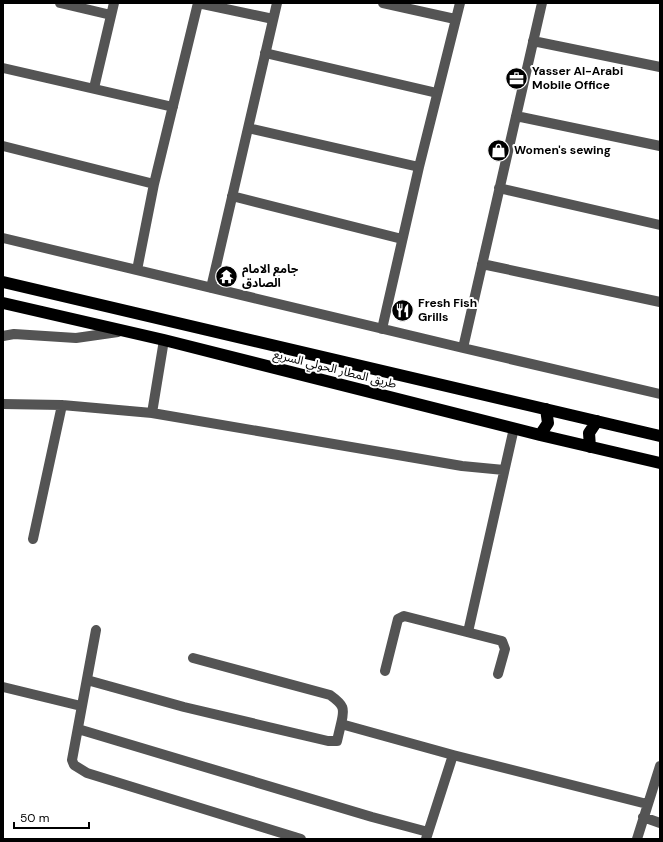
<svg xmlns="http://www.w3.org/2000/svg" width="663" height="842" viewBox="0 0 663 842" font-family="'DM Sans','Noto Sans Arabic',sans-serif">
	<rect width="100%" height="100%" fill="#fff"/>
	<g fill="none" stroke-linecap="round" stroke-linejoin="round">
		<!-- minor -->
		<path stroke="#545454" stroke-width="10" d="M60 3 111 15
			M383 3 455 19
			M533 41 660 67
			M265 53 437 93
			M3 68 173 107
			M94 88 114 3
			M516 116 660 146
			M248 128 419 167
			M3 146 154 184
			M499 188 660 225
			M232 196 402 239
			M3 238 463 348 660 394
			M482 264 660 302
			M137 270 154 184 198 3 273 19
			M211 288 277 3
			M382 329 419 167 460 3
			M3 336 14 334 76 338 118 332
			M463 348 542 3
			M3 404 62 405 152 413 462 466 504 470
			M152 413 164 340
			M33 539 62 405
			M96 630 72 760 74 765 87 773 301 839
			M468 632 514 428
			M193 658 330 695C344 705 345 708 341 724
			M385 671 398 619 404 616 502 641 505 649 498 674
			M87 680 184 707 328 741H337L341 724 453 755 647 804
			M3 687 81 706
			M78 729 372 817 428 832
			M643 817 660 823
			M426 839 453 755
			M637 839 660 766"/>
		<!-- highway -->
		<path stroke="#000" stroke-width="12" d="M3 282 660 436
			M3 303 164 340 540 435 660 463
			M540 435 548 423 546 409
			M590 447 589 433 597 421"/>
	</g>
	<!-- icons -->
	<defs>
		<symbol id="office-disc" viewBox="-11 -11 22 22"><circle r="9.5" fill="#000" stroke="#fff"/><path d="M-6-3h4V-5.5h4V-3h4V5H-6ZM-1-4.5V-3h2v-1.5ZM-6 0V1H6V0Z" fill="#fff"/></symbol>
		<symbol id="shop-disc" viewBox="-11 -11 22 22"><circle r="9.5" fill="#000" stroke="#fff"/><path d="M-5-2.5h2.3a2.7 3.5 0 0 1 5.4 0H5L5.5 6h-11ZM-1.5-2.5h3a1.5 2.3 0 0 0-3 0Z" fill="#fff"/></symbol>
		<symbol id="temple-disc" viewBox="-11 -11 22 22"><circle r="9.5" fill="#000" stroke="#fff"/><path d="M0-6L5-2H3V0L6.5 2.5H4V6H1.5V3h-3V6H-4V2.5H-6.5L-3 0V-2H-5Z" fill="#fff"/></symbol>
		<symbol id="restaurant-disc" viewBox="-11 -11 22 22"><circle r="9.5" fill="#000" stroke="#fff"/><path d="M-5-6h1v4h1v-4h1v4h1v-4h1v5L-1.5 .5V6h-2V.5L-5-1ZM5-6V6H3V1.5H1.5Q1.5-4 5-6Z" fill="#fff"/></symbol>
	</defs>
	<g fill-rule="evenodd">
		<use href="#office-disc" x="504" y="66" width="25" height="25"/>
		<use href="#shop-disc" x="486" y="138" width="25" height="25"/>
		<use href="#temple-disc" x="214" y="264" width="25" height="25"/>
		<use href="#restaurant-disc" x="390" y="298" width="25" height="25"/>
	</g>
	<g text-anchor="middle" dominant-baseline="central" stroke-width="4" stroke-linejoin="round" paint-order="stroke">
		<!-- poi labels -->
		<g font-size="12" font-weight="bold" fill="#000" stroke="#fff" text-anchor="start">
			<text x="532" y="71">Yasser Al-Arabi<tspan x="532" dy="14">Mobile Office</tspan></text>
			<text x="514" y="150">Women's sewing</text>
			<text x="242" y="269">جامع الامام<tspan x="242" dy="14">الصادق</tspan></text>
			<text x="418" y="303">Fresh Fish<tspan x="418" dy="14">Grills</tspan></text>
		</g>
		<!-- street labels -->
		<g font-size="12" fill="#000" stroke="#fff">
			<text transform="translate(335 369) rotate(14)">طريق المطار الحولي السريع</text>
		</g>
	</g>
	<!-- border -->
	<rect width="663" height="842" fill="none" stroke="#000000" stroke-width="8"/>
	<!-- scale -->
	<path d="M14 822v6h75v-6" fill="none" stroke="#000000" stroke-width="2"/>
	<text x="20" y="822" font-size="12" fill="#000000" stroke="#ffffff" stroke-width="3" paint-order="stroke">50 m</text>
</svg>
